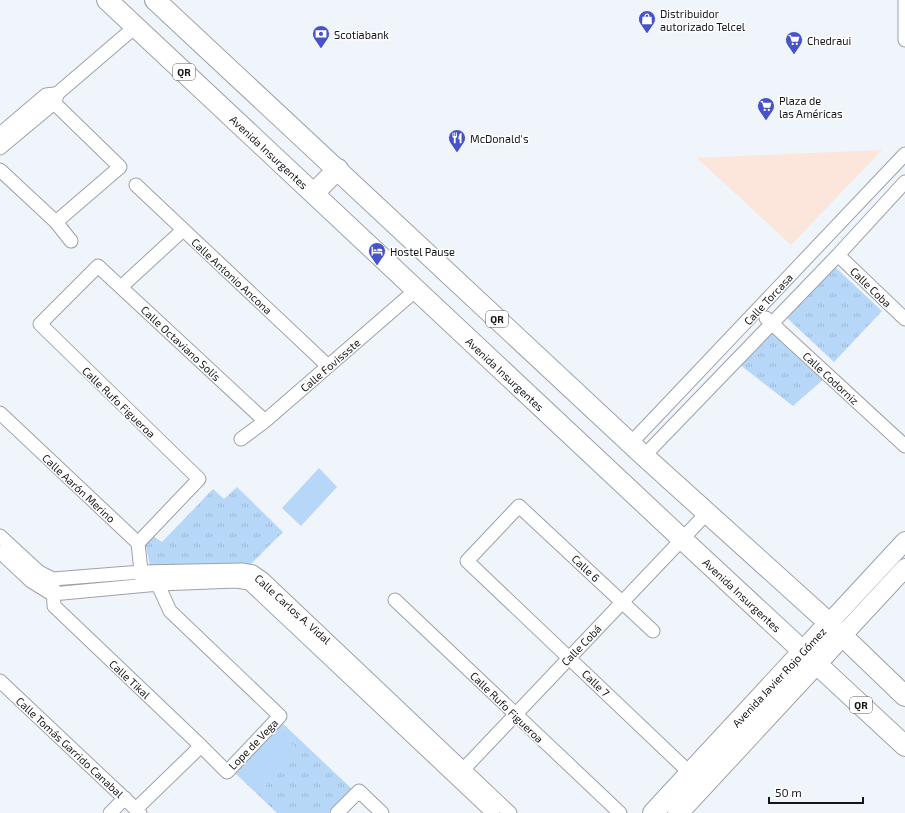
<svg xmlns="http://www.w3.org/2000/svg" width="905" height="813" viewBox="0 0 905 813" font-family="'Exo 2',sans-serif">
	<defs>
		<pattern id="grass-tufts" width="24" height="20" patternUnits="userSpaceOnUse"><rect width="24" height="20" fill="#b7d7f9"/><path d="M3 7l-1-3M5 7V3M7 7l1-3M15 17l-1-3M17 17v-4M19 17l1-3" fill="none" stroke="#9cb8d5"/></pattern>
	</defs>
	<rect width="100%" height="100%" fill="#eff5fb"/>
	<!-- commercial -->
	<path fill="#fce5da" d="M882 150 791 245 697 158Z"/>
	<!-- grass -->
	<path fill="url(#grass-tufts)" d="M835 267 882 311 834 362 787 318Z
		M773 330 825 378 793 406 739 364Z
		M237 487 283 532 250 565H150L145 543 153 536 162 542 213 489 224 499Z
		M280 721 352 789 330 813H277L235 773Z"/>
	<!-- pitch -->
	<path fill="#b7d7f9" d="M319 468 337 487 301 526 282 508Z
		M277 728 299 751 261 791 238 769Z"/>
	<g fill="none" stroke-linecap="round" stroke-linejoin="round">
		<defs>
			<path id="street" d="M905 0V40
				M46 95 120 167 56 222
				M0 134 46 95 54 94
				M0 148 54 103 58 93 135 27
				M0 170 56 222 71 241
				M136 185 328 366
				M838 255 905 319
				M121 287 183 230
				M766 318 905 446
				M0 413 138 543 142 580
				M241 439 265 421 416 290
				M630 444 905 154
				M644 456 838 255 905 182
				M0 536 39 572 53 579 141 572 242 570 253 572 263 579 510 813
				M138 543 199 479 40 324 98 266 265 421
				M0 552 31 581 52 594 159 584 236 581 249 583 493 813
				M53 586 54 606 201 746 227 772 280 716 170 611 155 578
				M395 600 620 813
				M653 631 519 506 467 561 690 773
				M0 681 140 813
				M459 774 707 513
				M136 809 201 746
				M110 813 125 798
				M337 813 359 791 382 813"/>
			<path id="secondary" d="M829 623 905 541
				M842 636 905 568"/>
			<path id="primary" d="M107 0 682 539 905 746
				M155 0 644 456 829 623 905 696
				M314 193 338 169
				M653 813 829 623
				M678 813 842 636"/>
		</defs>
		<!-- street casing -->
		<use href="#street" stroke="#9da2a8" stroke-width="15"/>
		<!-- secondary casing -->
		<use href="#secondary" stroke="#9da2a8" stroke-width="20"/>
		<!-- primary casing -->
		<use href="#primary" stroke="#9da2a8" stroke-width="22"/>
		<!-- street -->
		<use href="#street" stroke="#fff" stroke-width="13"/>
		<!-- secondary -->
		<use href="#secondary" stroke="#fff" stroke-width="18"/>
		<!-- primary -->
		<use href="#primary" stroke="#fff" stroke-width="20"/>
	</g>
	<!-- icons -->
	<defs>
		<symbol id="shop-pin" viewBox="-11 -11 22 30"><path d="M0 17L-7.5 6A9.5 9.5 0 1 1 7.5 6Z" fill="#4754c9" stroke="#fff"/><path d="M-5-2.5h2.3a2.7 3.5 0 0 1 5.4 0H5L5.5 6h-11ZM-1.5-2.5h3a1.5 2.3 0 0 0-3 0Z" fill="#fff"/></symbol>
		<symbol id="bank-pin" viewBox="-11 -11 22 30"><path d="M0 17L-7.5 6A9.5 9.5 0 1 1 7.5 6Z" fill="#4754c9" stroke="#fff"/><path d="M-6-4H6V4H-6ZM0-2.3a2.3 2.3 0 1 0 0 4.6a2.3 2.3 0 1 0 0-4.6Z" fill="#fff"/></symbol>
		<symbol id="supermarket-pin" viewBox="-11 -11 22 30"><path d="M0 17L-7.5 6A9.5 9.5 0 1 1 7.5 6Z" fill="#4754c9" stroke="#fff"/><path d="M-6-5.5h2.5l.6 2H6L4.5 2H-2.5L-4.4-4H-6ZM-1.5 3.2a1.3 1.3 0 1 0 .1 0ZM3 3.2a1.3 1.3 0 1 0 .1 0Z" fill="#fff"/></symbol>
		<symbol id="restaurant-pin" viewBox="-11 -11 22 30"><path d="M0 17L-7.5 6A9.5 9.5 0 1 1 7.5 6Z" fill="#4754c9" stroke="#fff"/><path d="M-5-6h1v4h1v-4h1v4h1v-4h1v5L-1.5 .5V6h-2V.5L-5-1ZM5-6V6H3V1.5H1.5Q1.5-4 5-6Z" fill="#fff"/></symbol>
		<symbol id="hotel-pin" viewBox="-11 -11 22 30"><path d="M0 17L-7.5 6A9.5 9.5 0 1 1 7.5 6Z" fill="#4754c9" stroke="#fff"/><path d="M-6-4.5h1.5V1H6V5H4.5V3h-9V5H-6ZM-4 0a1.8 1.8 0 1 1 3.6 0ZM.5 0V-2.5h3Q6-2.5 6 0Z" fill="#fff"/></symbol>
	</defs>
	<g fill-rule="evenodd">
		<use href="#shop-pin" x="637" y="9" width="20" height="27"/>
		<use href="#bank-pin" x="311" y="24" width="20" height="27"/>
		<use href="#supermarket-pin" x="784" y="30" width="20" height="27"/>
		<use href="#supermarket-pin" x="756" y="96" width="20" height="27"/>
		<use href="#restaurant-pin" x="447" y="128" width="20" height="27"/>
		<use href="#hotel-pin" x="367" y="241" width="20" height="27"/>
	</g>
	<g text-anchor="middle" dominant-baseline="central" stroke-width="3" stroke-linejoin="round" paint-order="stroke">
		<!-- shield labels -->
		<g fill="#fff" stroke="#5a5c5d" stroke-width="1">
			<rect x="173" y="64" width="22" height="16" rx="3"/>
			<rect x="486" y="311" width="22" height="16" rx="3"/>
			<rect x="850" y="697" width="22" height="16" rx="3"/>
		</g>
		<g font-size="10" font-weight="bold" fill="#141618">
			<text x="184" y="72">QR</text>
			<text x="497" y="319">QR</text>
			<text x="861" y="705">QR</text>
		</g>
		<!-- poi labels -->
		<g font-size="11" fill="#141618" stroke="#fff" text-anchor="start">
			<text x="660" y="13">Distribuidor<tspan x="660" dy="13">autorizado Telcel</tspan></text>
			<text x="334" y="34">Scotiabank</text>
			<text x="807" y="40">Chedraui</text>
			<text x="779" y="100">Plaza de<tspan x="779" dy="13">las Américas</tspan></text>
			<text x="470" y="138">McDonald's</text>
			<text x="390" y="251">Hostel Pause</text>
		</g>
		<!-- street labels -->
		<g font-size="11" fill="#141618" stroke="#fff">
			<text transform="translate(269 152) rotate(43)">Avenida Insurgentes</text>
			<text transform="translate(232 276) rotate(43)">Calle Antonio Ancona</text>
			<text transform="translate(871 287) rotate(44)">Calle Coba</text>
			<text transform="translate(768 299) rotate(-47)">Calle Torcasa</text>
			<text transform="translate(181 343) rotate(43)">Calle Octaviano Solís</text>
			<text transform="translate(330 365) rotate(-41)">Calle Fovissste</text>
			<text transform="translate(505 374) rotate(43)">Avenida Insurgentes</text>
			<text transform="translate(831 378) rotate(43)">Calle Codorniz</text>
			<text transform="translate(119 402) rotate(44)">Calle Rufo Figueroa</text>
			<text transform="translate(79 488) rotate(43)">Calle Aarón Merino</text>
			<text transform="translate(586 568) rotate(43)">Calle 6</text>
			<text transform="translate(742 595) rotate(43)">Avenida Insurgentes</text>
			<text transform="translate(293 609) rotate(42)">Calle Carlos A. Vidal</text>
			<text transform="translate(581 645) rotate(-46)">Calle Cobá</text>
			<text transform="translate(779 677) rotate(-47)">Avenida Javier Rojo Gómez</text>
			<text transform="translate(130 679) rotate(43)">Calle Tikal</text>
			<text transform="translate(596 683) rotate(44)">Calle 7</text>
			<text transform="translate(507 707) rotate(44)">Calle Rufo Figueroa</text>
			<text transform="translate(253 744) rotate(-46)">Lope de Vega</text>
			<text transform="translate(70 747) rotate(43)">Calle Tomás Garrido Canabal</text>
		</g>
	</g>
	<!-- scale -->
	<path d="M769 797v6h94v-6" fill="none" stroke="#141618" stroke-width="2"/>
	<text x="775" y="797" font-size="12" fill="#141618" stroke="#ffffff" stroke-width="3" paint-order="stroke">50 m</text>
</svg>
